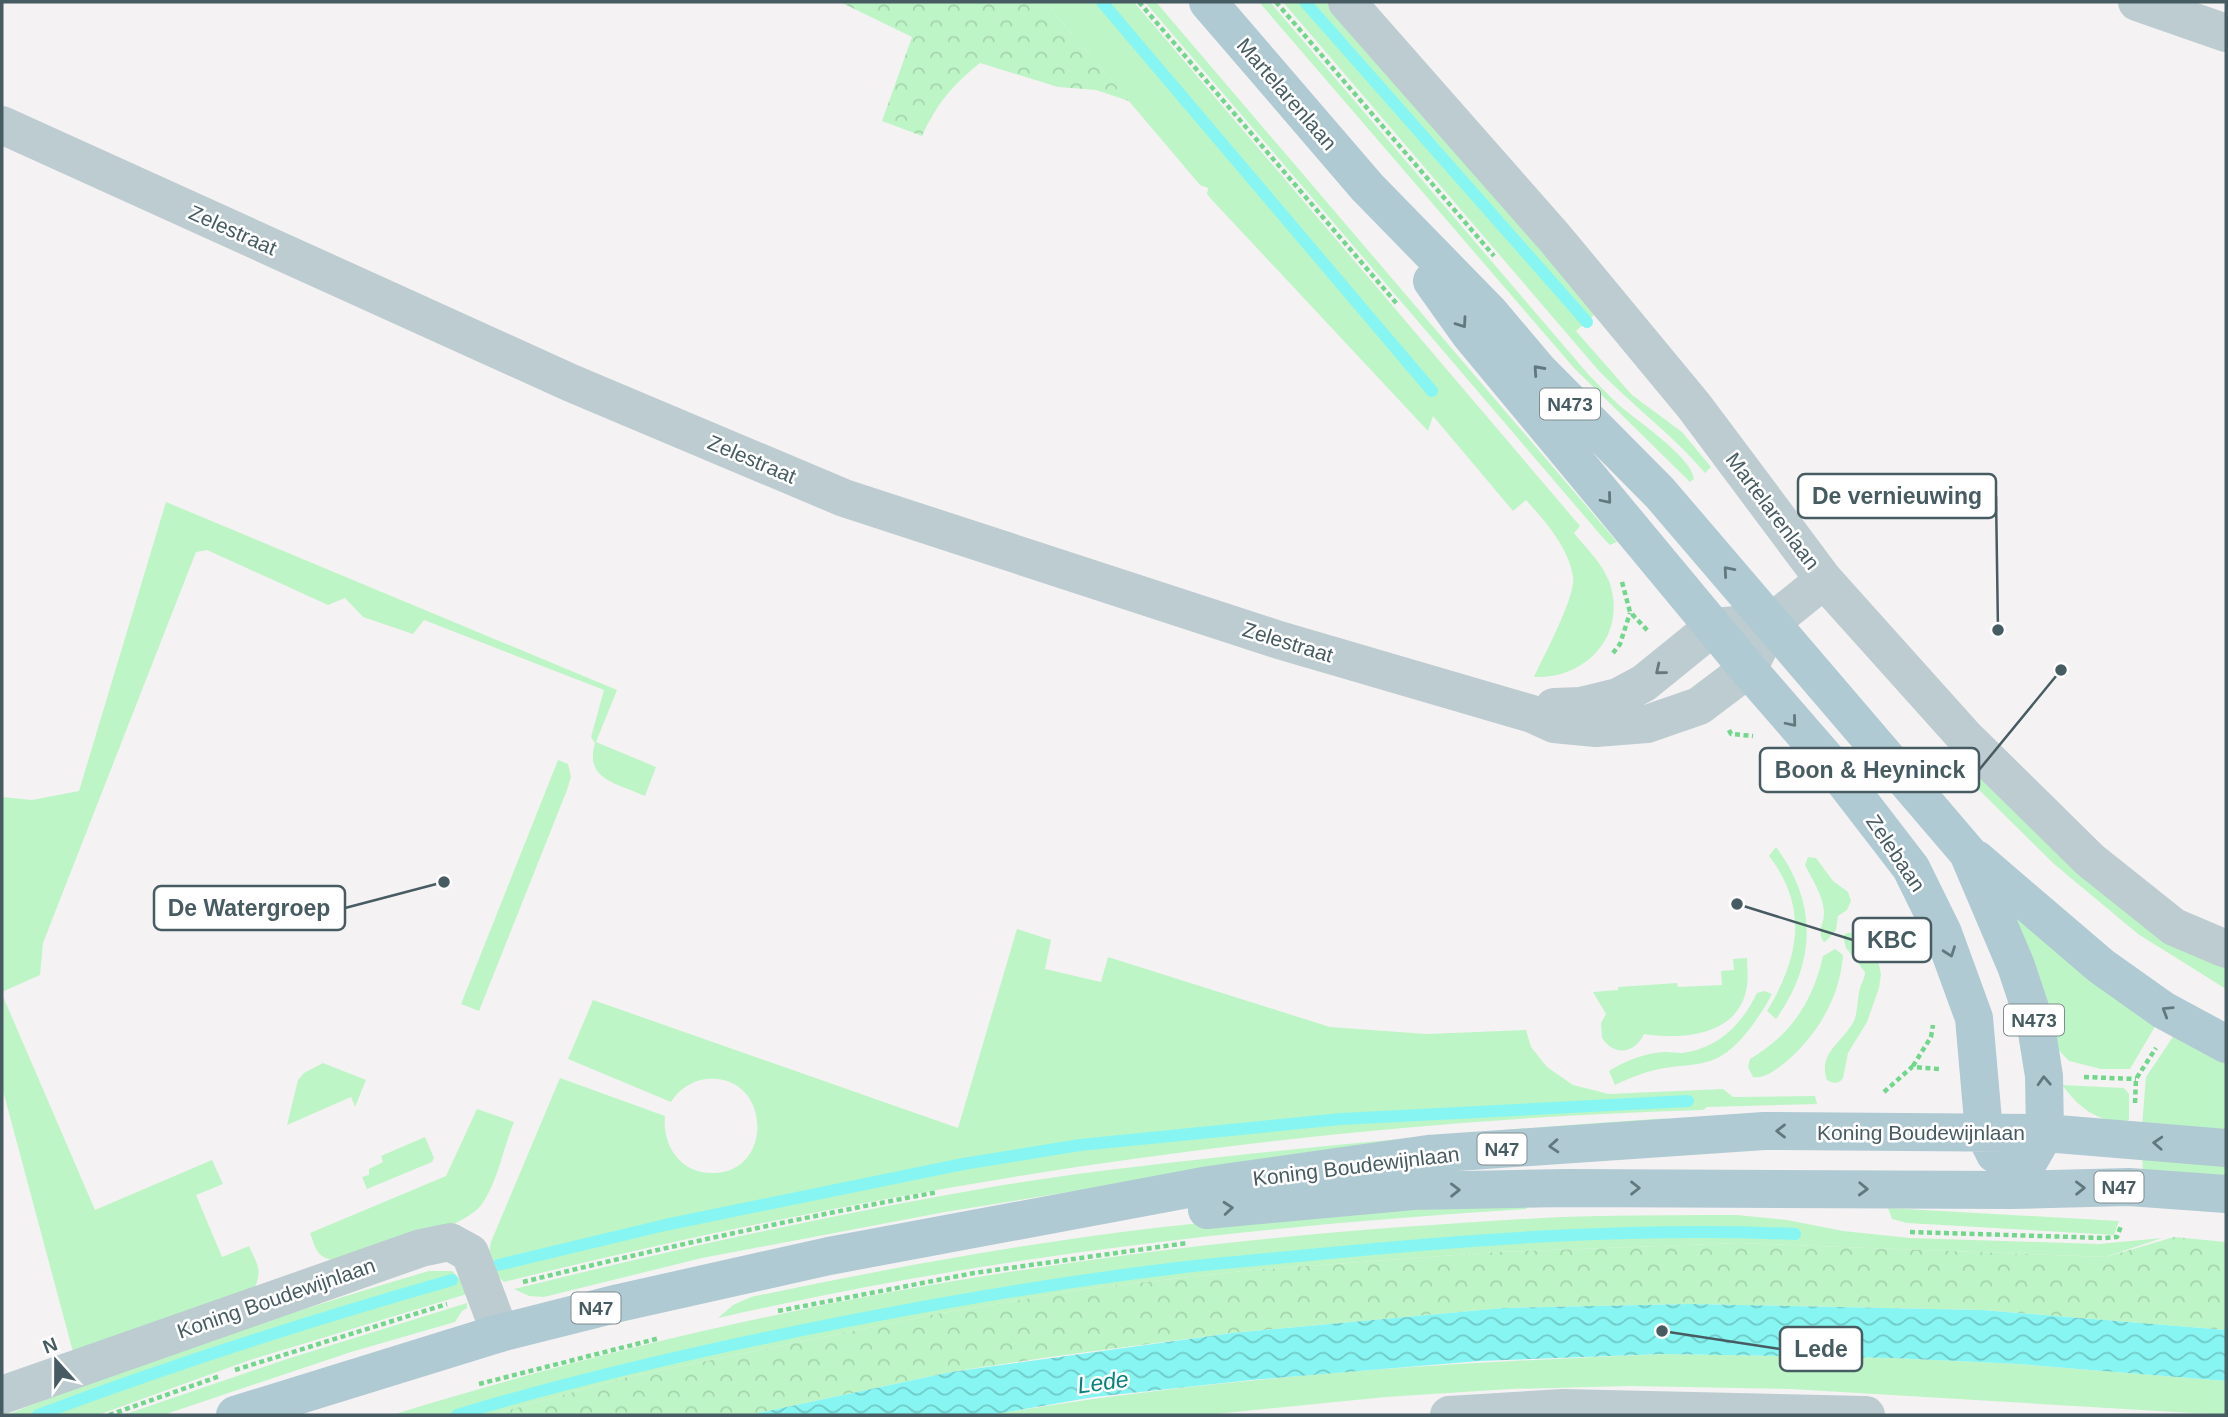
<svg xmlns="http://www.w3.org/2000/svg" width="2228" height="1417" viewBox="0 0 2228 1417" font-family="Arial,sans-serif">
	<defs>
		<pattern id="forest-crowns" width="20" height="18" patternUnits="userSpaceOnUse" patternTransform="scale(1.75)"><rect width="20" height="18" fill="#bef5c6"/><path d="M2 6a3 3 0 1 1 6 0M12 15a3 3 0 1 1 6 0" fill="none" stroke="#a5d4ad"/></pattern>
		<pattern id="water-waves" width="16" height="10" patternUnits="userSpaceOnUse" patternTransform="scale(1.75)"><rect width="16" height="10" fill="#87f6f2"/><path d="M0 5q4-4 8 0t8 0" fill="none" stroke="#70cac7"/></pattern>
	</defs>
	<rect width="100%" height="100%" fill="#f5f2f3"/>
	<!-- grass -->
	<path fill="#bef5c6" d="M1045 2H1134L1580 526 1574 533C1586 548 1602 563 1609 581 1628 634 1587 679 1534 677 1543 657 1576 597 1573 577 1569 548 1545 521 1526 500L1513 511 1433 416 1428 431 1211 199 1207 194 1208 188 1200 185Z
		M1145 2H1156L1617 542 1610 545 1604 539Z
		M1259 2H1270L1588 374C1598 384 1608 395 1619 405 1637 421 1692 457 1694 479L1690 482 1574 368Z
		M1283 2H1335L1602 308 1576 331 1632 395 1682 432 1711 467 1705 473C1673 435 1633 406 1599 371Z
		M166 502 617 690 596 742 656 767 645 796C617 783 584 780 595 743L591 737 604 690 424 620 413 634 363 617 345 598 328 605 207 550 196 552 43 943 40 975 2 992V797L32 800 79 791Z
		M1936 721 2226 964V989L2138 934 2054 864 1968 779 1954 757Z
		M558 760 568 764 571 777 567 790 479 1011 461 1004Z
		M1776 847C1818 903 1816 963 1776 1019L1767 1011C1799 958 1809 908 1769 856Z
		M1808 857 1816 858 1833 881 1848 892 1851 901 1847 910 1838 916 1836 930 1825 942 1823 941C1817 931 1824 924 1824 913 1824 897 1812 879 1805 865Z
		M2020 913 2160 1018 2130 1069H2101L2069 1061 2050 1041 2011 920Z
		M1017 929 1051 940 1045 969 1101 982 1108 957 1330 1027 1427 1034 1526 1030 1531 1047 1547 1067 1573 1085 1609 1094 1723 1089 1733 1097 1815 1096 1817 1104 1707 1107 1703 1110C1299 1122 896 1184 504 1282 491 1269 487 1259 491 1242L560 1078 665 1116C662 1146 681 1174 714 1173 776 1171 770 1072 706 1079 692 1081 679 1089 671 1102L568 1059 593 1000 958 1128Z
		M1847 933H1852L1878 960 1881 974 1879 988 1867 1022 1848 1053 1843 1078C1839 1084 1833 1084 1827 1080 1817 1053 1844 1041 1854 1021 1858 1011 1857 999 1860 988 1862 982 1865 978 1865 972L1846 948 1843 936Z
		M1835 949 1843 955C1840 997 1818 1034 1787 1061 1777 1069 1766 1079 1753 1077L1748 1067 1750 1059C1791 1035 1813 1001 1823 956Z
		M1747 958C1747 969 1749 980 1746 991 1736 1036 1681 1040 1644 1034 1635 1053 1615 1057 1602 1038L1601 1023 1606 1014 1593 992 1618 990V987L1677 983 1678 987 1722 985 1721 971 1734 970 1733 959Z
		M1764 991 1772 994C1761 1015 1738 1050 1715 1059 1701 1065 1687 1065 1672 1067 1652 1069 1633 1076 1615 1085L1609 1071C1625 1061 1647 1052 1666 1052 1674 1052 1681 1054 1688 1052 1721 1046 1743 1022 1757 993Z
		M2 994 95 1210 212 1160 223 1184 196 1195 222 1257 249 1246C256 1262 263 1269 255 1287L73 1352 2 1087Z
		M2177 1031 2226 1060V1135L2142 1126 2146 1077Z
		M323 1063 366 1080 355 1107 351 1097 287 1125 298 1080 304 1073Z
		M2062 1085 2124 1088 2129 1094V1119L2124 1124C2095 1119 2080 1109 2062 1085Z
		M477 1109 514 1122C503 1148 498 1181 482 1204 462 1231 375 1250 341 1261 318 1259 317 1253 310 1233L446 1176Z
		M1670 1118 1075 1191 945 1212 702 1258 544 1297 529 1296 514 1289C676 1249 838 1213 1003 1185 1084 1172 1166 1163 1248 1154 1388 1139 1529 1127 1670 1118Z
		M425 1137 434 1158 432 1162 367 1189 362 1177 369 1175V1169L383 1162 381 1156Z
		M2142 1151 2226 1159V1183L2143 1174Z
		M1530 1205 1526 1209C1255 1226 983 1257 718 1318L733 1305 751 1297C914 1263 1078 1233 1244 1219 1339 1211 1435 1208 1530 1205Z
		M1888 1208 2119 1221 2114 1235 1907 1223 1892 1219Z
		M1737 1215 1787 1220 1843 1231 1910 1238 2099 1244 2162 1238 2106 1257 1739 1243 1497 1252 1252 1270 1084 1289 936 1314 628 1377 491 1415H392C719 1313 1060 1252 1401 1227 1467 1223 1533 1217 1599 1216 1645 1215 1691 1215 1737 1215Z
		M429 1271H452L462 1281 467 1294 250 1360 98 1415H6C144 1360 286 1313 429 1271Z
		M467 1303V1308L462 1311 455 1322 351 1352 163 1415H123L290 1358Z
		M1664 1354 1892 1358 2018 1364 2226 1381V1415L1791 1389 1630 1386 1510 1389 1386 1397 1205 1415H990C1213 1377 1439 1363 1664 1354Z"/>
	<!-- forest -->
	<path fill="url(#forest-crowns)" d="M840 2H1045L1129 101 1096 90 1058 87 980 63C953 84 936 105 922 136L882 121 912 37Z
		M2174 1237 2226 1242V1330L1982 1310 1690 1304 1503 1308 1232 1333 1050 1357 951 1372 749 1415H491L628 1377 936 1314 1084 1289 1252 1270 1497 1252 1739 1243 2106 1257Z"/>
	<!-- water -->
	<path fill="url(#water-waves)" d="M1690 1304 1982 1310 2226 1330V1381L2018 1364 1892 1358 1664 1354 1479 1361 1251 1380 1094 1397 990 1415H749L951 1372 1232 1333 1503 1308Z"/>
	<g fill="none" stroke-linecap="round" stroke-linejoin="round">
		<!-- stream -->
		<path stroke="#87f6f2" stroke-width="12" d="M1102 2 1432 391
			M1305 2 1587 322
			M498 1265 665 1225 963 1164 1080 1145 1341 1119 1688 1101
			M38 1415C174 1364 312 1320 452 1280
			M457 1415C546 1388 636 1366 727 1346 875 1314 1026 1286 1177 1268 1224 1262 1272 1259 1319 1254 1477 1239 1637 1227 1795 1234"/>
		<!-- path -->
		<path stroke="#72d78c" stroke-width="4.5" stroke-dasharray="5 3.5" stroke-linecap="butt" d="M1139 2 1397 304
			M1276 2 1494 256
			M1622 582 1630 612 1648 631
			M1613 653 1620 644 1630 613
			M1729 730 1731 734 1753 736
			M1913 1066 1931 1037 1933 1025
			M2084 1077 2136 1079
			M1884 1092 1912 1067 1939 1069
			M2135 1103 2136 1079 2156 1048
			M1910 1232 2105 1238 2117 1237 2121 1226
			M523 1282C660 1248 799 1218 938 1192
			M778 1311 974 1273 1187 1243
			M235 1370 447 1304
			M479 1384 660 1338
			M109 1415 220 1376"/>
		<!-- minor -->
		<path stroke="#bcccd0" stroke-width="38" d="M1347 2 1554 237 1694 406 1824 580 1964 736 2090 860 2174 927 2226 949
			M2137 2 2226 33
			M2 125 571 383 844 498 1279 640 1532 714 1554 724 1596 728 1647 724 1699 706 1748 669 1772 622 1824 580
			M1554 707 1581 706 1618 697 1644 683 1713 627 1772 622
			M2 1395 421 1248 450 1242 470 1253 500 1333
			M1449 1415 1563 1408 1866 1415"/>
		<!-- major -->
		<path stroke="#b0cad3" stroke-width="38" d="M1208 2 1367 187 1490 313 1539 371 1660 493 1968 853 2016 966 2036 1026 2044 1076 2045 1133 2012 1190
			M1432 281 1469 333 1748 669 1834 768 1911 868 1943 933 1974 1018 1984 1132 1995 1154
			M1976 859 2101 966 2163 1010 2226 1044
			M1207 1210 1413 1191 1567 1188 2012 1190 2129 1187 2226 1194
			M235 1415 500 1333 619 1303 829 1256 1209 1185 1428 1154 1764 1131 2045 1133 2226 1148"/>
	</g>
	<!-- one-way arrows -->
	<defs><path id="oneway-chevron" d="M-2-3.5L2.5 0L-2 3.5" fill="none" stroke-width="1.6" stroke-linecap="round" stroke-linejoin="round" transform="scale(1.75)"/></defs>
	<g stroke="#61787e">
		<use href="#oneway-chevron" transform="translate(1462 323) rotate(55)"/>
		<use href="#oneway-chevron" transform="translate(1538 370) rotate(-132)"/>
		<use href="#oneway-chevron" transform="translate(1607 499) rotate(50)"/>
		<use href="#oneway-chevron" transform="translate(1728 571) rotate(-131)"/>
		<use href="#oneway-chevron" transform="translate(1792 722) rotate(50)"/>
		<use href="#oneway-chevron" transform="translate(1950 952) rotate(70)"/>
		<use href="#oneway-chevron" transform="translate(2167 1011) rotate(-148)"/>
		<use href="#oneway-chevron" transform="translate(2044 1081) rotate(-93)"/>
		<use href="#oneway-chevron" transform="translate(1781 1131) rotate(180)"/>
		<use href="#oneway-chevron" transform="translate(2158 1143) rotate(-177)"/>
		<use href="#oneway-chevron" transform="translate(1554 1146) rotate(176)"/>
		<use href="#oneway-chevron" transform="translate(1635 1188)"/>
		<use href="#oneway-chevron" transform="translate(2080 1188) rotate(-1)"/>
		<use href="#oneway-chevron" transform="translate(1863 1189) rotate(2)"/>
		<use href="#oneway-chevron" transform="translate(1455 1190) rotate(-1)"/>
		<use href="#oneway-chevron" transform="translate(1228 1208) rotate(-5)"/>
	</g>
	<use stroke="#64787e" href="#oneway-chevron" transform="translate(1660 670) rotate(141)"/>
	<g text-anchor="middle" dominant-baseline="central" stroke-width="5" stroke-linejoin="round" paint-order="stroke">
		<!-- shield labels -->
		<g fill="#fff" stroke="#7e8d91" stroke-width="2">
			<rect x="1540" y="388.5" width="60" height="31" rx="5"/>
			<rect x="2004" y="1004.5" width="60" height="31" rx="5"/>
			<rect x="1477.5" y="1133.5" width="49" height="31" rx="5"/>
			<rect x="2094.5" y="1171.5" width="49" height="31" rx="5"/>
			<rect x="571.5" y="1292.5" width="49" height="31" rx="5"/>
		</g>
		<g font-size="19" font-weight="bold" fill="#475c62">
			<text x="1570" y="404">N473</text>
			<text x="2034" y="1020">N473</text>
			<text x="1502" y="1149">N47</text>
			<text x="2119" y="1187">N47</text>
			<text x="596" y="1308">N47</text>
		</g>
		<!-- street labels -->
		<g font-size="21" fill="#475c62" stroke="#fff">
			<text transform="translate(1287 94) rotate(49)">Martelarenlaan</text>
			<text transform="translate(233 230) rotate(24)">Zelestraat</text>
			<text transform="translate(752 459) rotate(23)">Zelestraat</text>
			<text transform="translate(1773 511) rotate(53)">Martelarenlaan</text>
			<text transform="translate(1288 642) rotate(17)">Zelestraat</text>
			<text transform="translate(1896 853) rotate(56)">Zelebaan</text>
			<text x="1921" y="1132">Koning Boudewijnlaan</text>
			<text transform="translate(1356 1166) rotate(-7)">Koning Boudewijnlaan</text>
			<text transform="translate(276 1298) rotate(-19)">Koning Boudewijnlaan</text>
		</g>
		<!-- water labels -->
		<g font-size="23" font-style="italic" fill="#06817c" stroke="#fff">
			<text transform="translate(1103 1382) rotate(-8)">Lede</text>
		</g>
	</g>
	<!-- callouts -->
	<path fill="none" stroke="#475c62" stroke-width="2.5" d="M1998 630L1996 496M2061 670L1979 770M444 882L345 908M1737 904L1853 940M1662 1331L1780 1349"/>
	<g fill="#475c62" stroke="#fff" stroke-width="2.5">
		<circle cx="1998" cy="630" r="7"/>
		<circle cx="2061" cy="670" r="7"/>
		<circle cx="444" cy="882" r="7"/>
		<circle cx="1737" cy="904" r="7"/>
		<circle cx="1662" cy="1331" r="7"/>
	</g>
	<g fill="#fff" stroke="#475c62" stroke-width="2.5">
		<rect x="1798" y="474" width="198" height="44" rx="7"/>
		<rect x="1760" y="748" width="219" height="44" rx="7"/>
		<rect x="154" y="886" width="191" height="44" rx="7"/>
		<rect x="1853" y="918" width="78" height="44" rx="7"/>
		<rect x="1780" y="1327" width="82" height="44" rx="7"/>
	</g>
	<g font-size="23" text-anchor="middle" font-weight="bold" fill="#475c62">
		<text x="1897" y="504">De vernieuwing</text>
		<text x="1870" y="778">Boon &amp; Heyninck</text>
		<text x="249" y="916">De Watergroep</text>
		<text x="1892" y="948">KBC</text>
		<text x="1821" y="1357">Lede</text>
	</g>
	<!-- border -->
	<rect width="2228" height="1417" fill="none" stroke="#475c62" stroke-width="7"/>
	<!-- north arrow -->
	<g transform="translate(56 1361) rotate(339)" stroke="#ffffff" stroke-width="5" paint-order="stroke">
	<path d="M0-5L12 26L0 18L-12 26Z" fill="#475c62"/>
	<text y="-10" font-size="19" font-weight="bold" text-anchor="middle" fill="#475c62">N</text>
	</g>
</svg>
